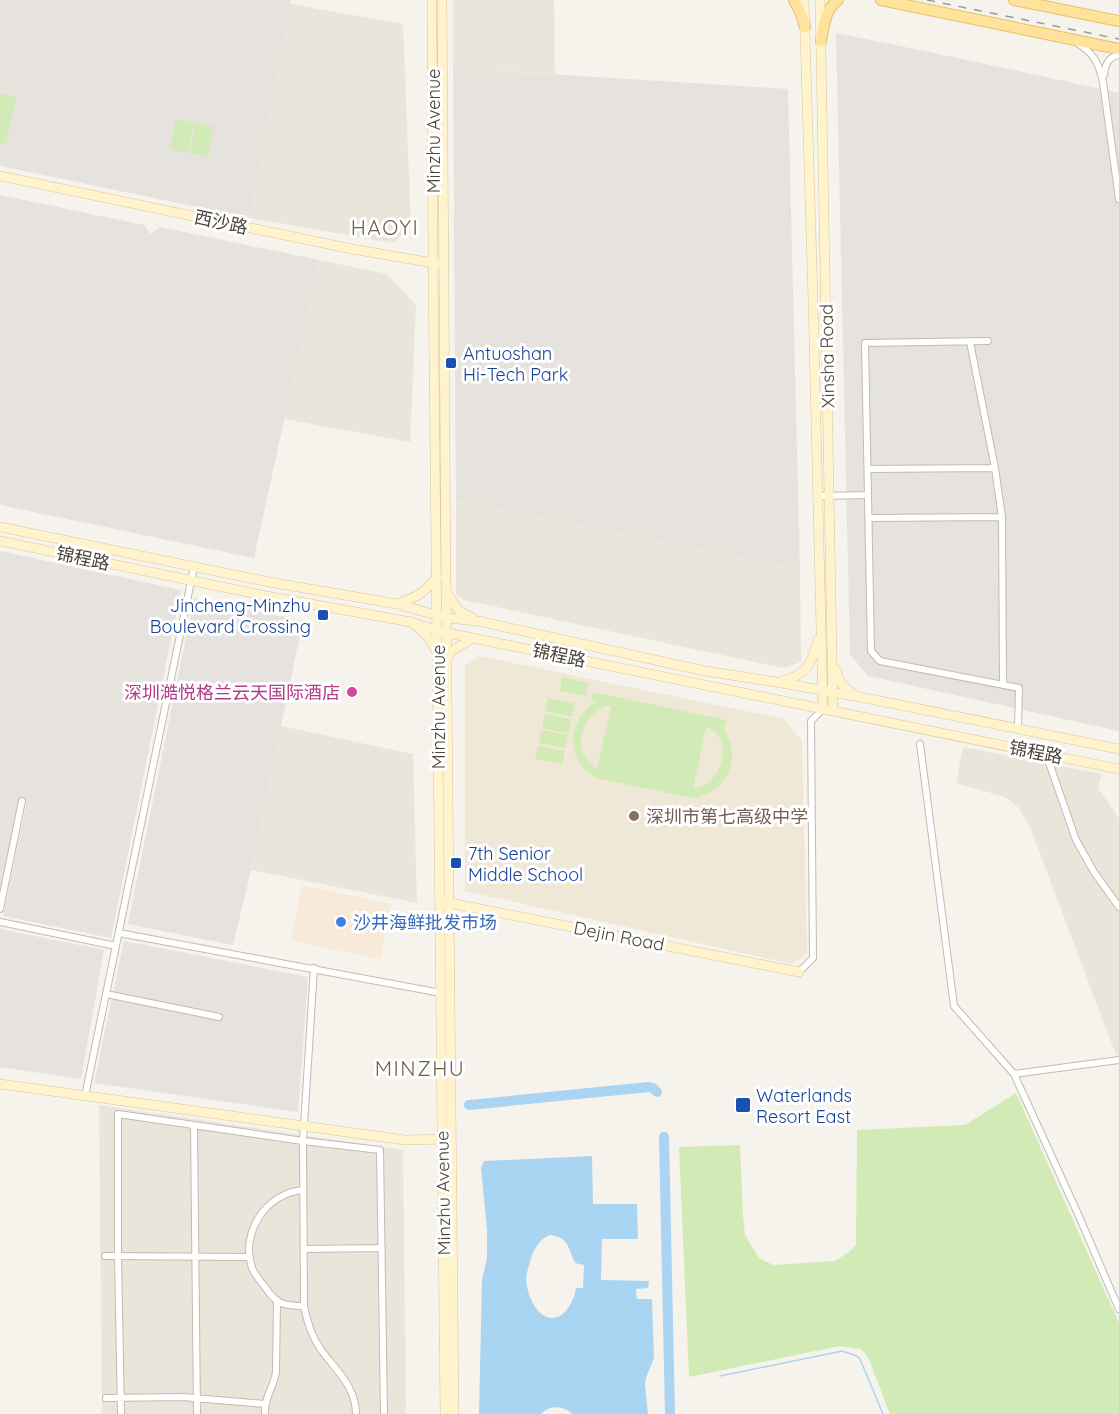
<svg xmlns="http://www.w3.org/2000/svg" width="1119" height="1414" viewBox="0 0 1119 1414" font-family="Quicksand,'Noto Sans SC',sans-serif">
	<rect width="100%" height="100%" fill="#f6f3ec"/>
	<!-- residential -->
	<path fill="#eae5da" d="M453 0H554L555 74 453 68Z
		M290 4 403 24 411 226 393 243 250 218Z
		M319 260 387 274 416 305 410 442 284 419Z
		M456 500 800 569 801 662 783 668 464 600 456 594Z
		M281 726 413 754 417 903 251 870Z
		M963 747 1102 774 1098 788 1119 818V1063L1030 827 1019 808 1005 797 956 783Z
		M99 1105 403 1150 406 1414H102Z"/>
	<!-- commercial -->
	<path fill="#f7ead8" d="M302 885 391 904 380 959 291 941Z"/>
	<!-- industrial -->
	<path fill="#e6e2dd" d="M0 0H291L250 218 0 166Z
		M836 33 949 56 1119 93V731L868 676 850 654Z
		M453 68 788 89 800 569 456 500Z
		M0 195 144 225 151 234 160 227 319 260 254 558 0 505Z
		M0 551 181 590 111 938 3 916 26 806 19 804 0 899Z
		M194 598 303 621 251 870 233 945 128 924Z
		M0 929 104 950 81 1079 0 1067Z
		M124 941 308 977 298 1112 94 1083Z"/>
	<!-- education -->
	<path fill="#efe8d6" d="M479 656 784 719 802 741 807 953 792 964 465 891V666Z"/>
	<!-- green -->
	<path fill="#d2eab5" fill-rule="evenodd" d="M0 93 16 97 6 145 0 144Z
		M176 119 194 122 188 153 170 149Z
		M196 123 214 126 208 157 190 153Z
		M562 677 589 683 586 696 560 691Z
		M593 692 726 720 725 727H722C744 754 728 794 693 798L600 779C565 765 565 720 596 702L591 700ZM606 706H611L597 769C570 753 580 717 606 706ZM706 727C736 737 723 785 693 789Z
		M548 698 575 704 572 717 545 711Z
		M545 714 571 719 569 733 542 728Z
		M541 730 568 735 565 748 539 743Z
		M538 746 565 751 562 764 535 759Z
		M1016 1093 1119 1323V1414H890L868 1357 861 1349 840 1346 689 1377 679 1147 740 1145 743 1217 745 1235 759 1258 773 1265 835 1261 849 1252 856 1245 857 1130 965 1125Z"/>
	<!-- water -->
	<path fill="#a9d4f2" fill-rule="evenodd" d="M592 1156 593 1204H637L638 1239H602L601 1280 649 1281 648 1288 636 1289 637 1299H652L654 1358 646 1378 645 1384 648 1414H572C563 1405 549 1405 541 1414H479L482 1280 487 1258V1230L481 1168 484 1161ZM550 1235C568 1237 568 1247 575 1263L584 1265 583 1288H576C574 1303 561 1326 543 1315 533 1309 526 1289 526 1278 527 1270 530 1263 532 1255 536 1246 540 1239 550 1235Z"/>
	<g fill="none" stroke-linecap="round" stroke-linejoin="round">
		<!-- stream -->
		<path stroke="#a9d4f2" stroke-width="1.5" d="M720 1376 842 1351 857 1356 860 1359 883 1414"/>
		<!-- river -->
		<path stroke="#a9d4f2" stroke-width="10" d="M469 1105 649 1087 653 1088 657 1092
			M664 1137 670 1414"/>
		<defs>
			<path id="street" d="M1077 43C1094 53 1099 64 1103 82L1119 199
				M1104 75C1105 65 1108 57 1119 55
				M988 341 865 343 871 651 880 661 1019 688 1018 728
				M970 342 995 468 1002 517 1003 685
				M868 469 995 468
				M818 496 868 495
				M869 518 1002 517
				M920 744 954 1006 1014 1074 1119 1060
				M1046 754 1076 840 1094 872 1119 907
				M0 909 22 801
				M0 922 116 946
				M119 933 441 993
				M314 968 303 1141 304 1306C307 1322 312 1337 321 1350 336 1370 356 1387 356 1414
				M799 972 813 958 811 721 823 709
				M106 994 219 1017
				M1014 1074 1078 1214 1119 1309
				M85 1096 194 567
				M194 1125 197 1414
				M303 1190C266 1193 240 1233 252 1268 255 1275 260 1281 265 1287 269 1293 274 1300 281 1303 289 1306 296 1306 304 1306
				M304 1249 382 1248
				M105 1256 250 1257
				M106 1398 183 1397 265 1404
				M121 1414 118 1256V1114L303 1141 380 1150 384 1414
				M265 1414C264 1397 274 1387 276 1372L277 1300"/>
			<path id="secondary" d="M432 0 433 263 445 1414
				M442 0 446 592 454 1414
				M804 0 813 300 823 709
				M820 0 833 711
				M0 176 352 249 439 264
				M0 527 269 582 397 604 446 618 478 621 705 671 776 682 860 697 1119 749
				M0 541 266 596 411 622 438 631 1119 769
				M447 593 459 611 473 618
				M397 604C417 597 423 594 437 577
				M415 625 427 636 437 652
				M446 659 453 650 473 638
				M836 670C839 681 843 688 854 694
				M781 681C808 675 811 664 818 639
				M445 902 799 972
				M0 1084 405 1140 447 1139"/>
			<path id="primary" d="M794 0 801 14 805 27
				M881 0 1119 49
				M1014 0 1119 21
				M821 41C824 26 825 9 838 0"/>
		</defs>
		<!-- street casing -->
		<use href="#street" stroke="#c2bbae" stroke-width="8"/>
		<!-- secondary casing -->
		<use href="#secondary" stroke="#d6c79b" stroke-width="10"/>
		<!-- primary casing -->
		<use href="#primary" stroke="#e6c16a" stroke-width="12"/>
		<!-- street -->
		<use href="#street" stroke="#fff" stroke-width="6"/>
		<!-- secondary -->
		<use href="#secondary" stroke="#fff3cd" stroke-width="9"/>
		<!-- primary -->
		<use href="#primary" stroke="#ffe39c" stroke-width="10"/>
		<!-- rail -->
		<path stroke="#9a9a9a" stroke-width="1.5" stroke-dasharray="8 8" stroke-linecap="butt" d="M927 0 1119 39"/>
	</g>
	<!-- markers -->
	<g fill="#1a4fb4" stroke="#fff" stroke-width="2">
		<rect x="445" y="357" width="12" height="12" rx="3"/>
		<rect x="317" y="609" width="12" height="12" rx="3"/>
		<rect x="450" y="857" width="12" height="12" rx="3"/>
		<rect x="735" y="1097" width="16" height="16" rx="3"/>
	</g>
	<circle fill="#d1479c" stroke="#fff" stroke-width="2" cx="352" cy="692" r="6"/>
	<circle fill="#8d6e63" stroke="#fff" stroke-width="2" cx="634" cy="816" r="6"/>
	<circle fill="#3f7fe0" stroke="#fff" stroke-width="2" cx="341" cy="922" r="6"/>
	<g text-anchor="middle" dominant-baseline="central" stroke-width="6" stroke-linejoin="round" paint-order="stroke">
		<!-- street labels -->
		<g font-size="18" fill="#4b4439" stroke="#fff">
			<text transform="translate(433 131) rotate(-90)">Minzhu Avenue</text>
			<text transform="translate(221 222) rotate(12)">西沙路</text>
			<text transform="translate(827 356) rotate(-91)">Xinsha Road</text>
			<text transform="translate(83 558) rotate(12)">锦程路</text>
			<text transform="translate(559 655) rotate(12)">锦程路</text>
			<text transform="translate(438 707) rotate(-90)">Minzhu Avenue</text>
			<text transform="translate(1036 752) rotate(11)">锦程路</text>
			<text transform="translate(619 936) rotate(11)">Dejin Road</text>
			<text transform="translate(443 1193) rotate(-91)">Minzhu Avenue</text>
		</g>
		<!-- transit labels -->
		<g font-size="18" fill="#164399" stroke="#fff" text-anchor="start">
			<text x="463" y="353">Antuoshan<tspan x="463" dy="21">Hi-Tech Park</tspan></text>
			<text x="311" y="605" text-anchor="end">Jincheng-Minzhu<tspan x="311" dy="21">Boulevard Crossing</tspan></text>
			<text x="468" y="853">7th Senior<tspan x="468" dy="21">Middle School</tspan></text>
			<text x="756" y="1095">Waterlands<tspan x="756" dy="21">Resort East</tspan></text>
		</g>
		<!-- hotel labels -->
		<g font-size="18" fill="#b23c85" stroke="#fff" text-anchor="end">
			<text x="340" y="692">深圳澔悦格兰云天国际酒店</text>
		</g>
		<!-- education labels -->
		<g font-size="18" fill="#785e54" stroke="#fff" text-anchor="start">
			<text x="646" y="816">深圳市第七高级中学</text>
		</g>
		<!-- shop labels -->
		<g font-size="18" fill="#366cbe" stroke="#fff" text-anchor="start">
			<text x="353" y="922">沙井海鲜批发市场</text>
		</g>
		<!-- quarter labels -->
		<g font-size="21" letter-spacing="1.5" fill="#6e6250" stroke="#fff">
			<text x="385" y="227">HAOYI</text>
			<text x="420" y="1068">MINZHU</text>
		</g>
	</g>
</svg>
